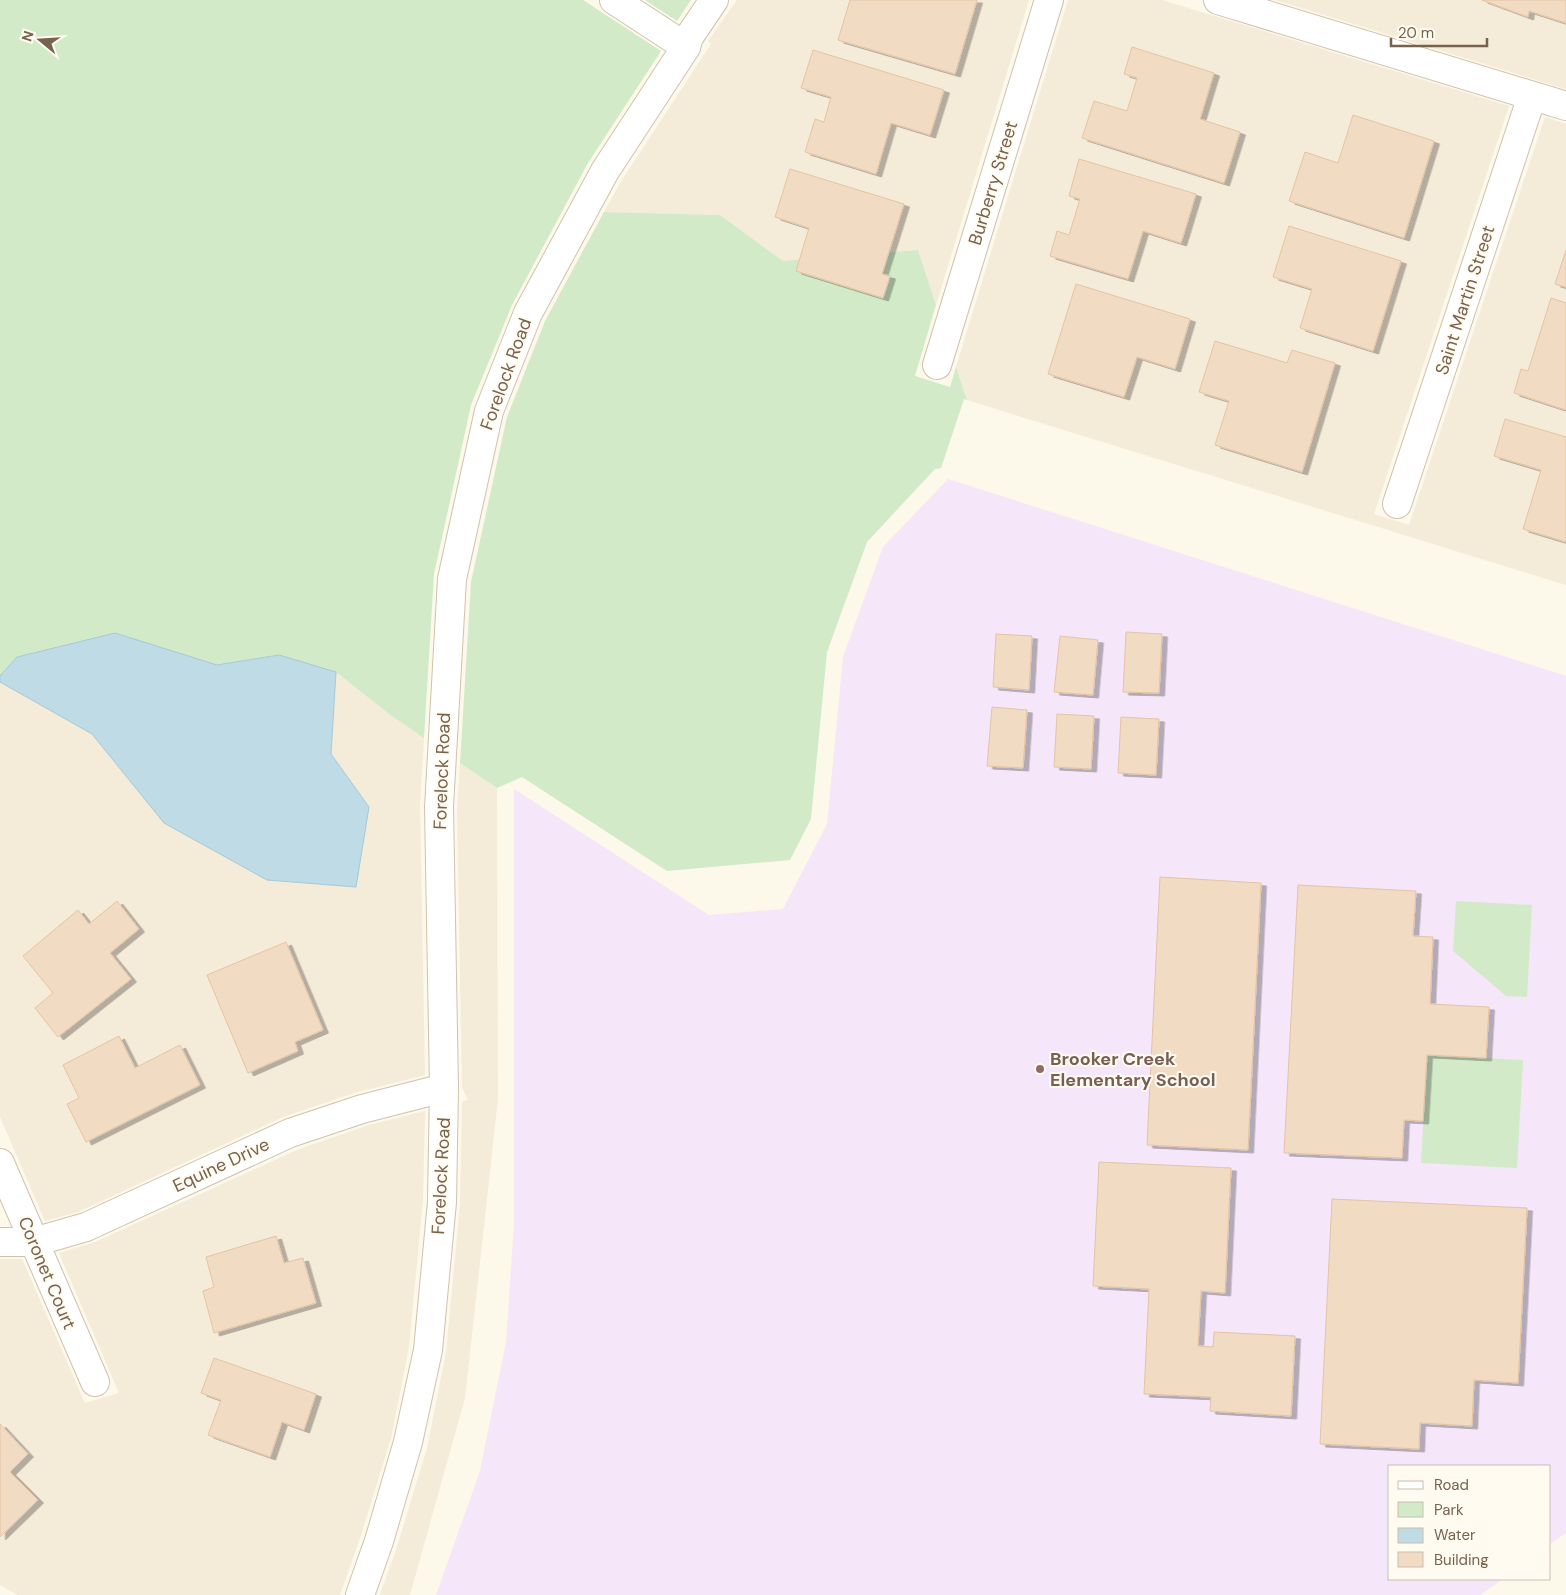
<svg xmlns="http://www.w3.org/2000/svg" width="1566" height="1595" viewBox="0 0 1566 1595" font-family="'DM Sans',sans-serif">
	<defs>
		<filter id="shadow"><feDropShadow dx="5.5" dy="3" stdDeviation="0" flood-color="#0004"/></filter>
	</defs>
	<rect width="100%" height="100%" fill="#fcf8ea"/>
	<!-- residential -->
	<path fill="#f4ebd9" d="M737 0H1029L936 305 918 250 783 261 720 215 604 212 622 180 711 44 708 41Z
		M1068 0H1162L1509 106 1374 514 1409 525 1545 117 1566 124V585L967 400 956 367Z
		M1275 0H1566V89Z
		M336 672 389 714 424 738 420 805 425 1075 354 1093 283 1117 78 1212 45 1221 0 1117V682L92 734 164 823 267 880 356 887 369 807 331 754Z
		M460 763 497 788 498 1099 465 1398 410 1595H380L397 1547 427 1448 446 1353 460 1204 462 1102 468 1100 462 1087 457 809Z
		M425 1111 423 1200 409 1347 391 1438 361 1535 340 1595H18L0 1585V1259H22L85 1403 119 1393 59 1253 95 1242 299 1149 369 1125Z"/>
	<!-- education -->
	<path fill="#f5e7f9" d="M948 479 1566 676V1533L1550 1544V1466H1390V1579H1503L1480 1595H436L480 1471 506 1342 514 1224V789L709 915 783 909 827 824 843 657 883 547Z"/>
	<!-- green -->
	<path fill="#d2eac8" d="M0 0H583L661 51 588 163 512 305 471 405 434 574 424 738 389 714 336 672 279 655 217 665 115 633 17 657 0 676Z
		M645 0H691L677 21Z
		M604 212 720 215 783 261 918 250 936 305 915 376 950 387 956 367 967 400 964 399 941 468 935 469 867 542 827 652 811 819 790 860 667 871 522 777 497 788 460 763 471 582 507 417 545 321Z
		M1456 901 1532 905 1527 997 1506 996 1453 951Z
		M1427 1055 1523 1060 1517 1168 1421 1163Z"/>
	<!-- water -->
	<path fill="#bedbe6" stroke="#a5c9d8" d="M115 633 217 665 279 655 336 672 331 754 369 807 356 887 267 880 164 823 92 734 0 682V676L17 657Z"/>
	<!-- building -->
	<path fill="#f1dbc2" stroke="#e4c4a3" filter="url(#shadow)" d="M850 0H977L955 74 838 40Z
		M1482 0H1566V23L1529 11 1528 17Z
		M1132 47 1214 73 1200 119 1240 132 1224 183 1082 138 1094 101 1127 111 1137 78 1124 74Z
		M813 50 944 90 930 135 891 123 876 174 805 152 815 119 824 122 831 97 801 88Z
		M1353 115 1434 141 1404 238 1289 201 1305 152 1338 163Z
		M1079 159 1196 194 1181 243 1143 231 1128 279 1050 256 1057 231 1069 235 1080 199 1069 196Z
		M790 169 904 204 882 274 890 276 883 298 796 271 809 228 775 217Z
		M1289 226 1401 261 1373 351 1300 328 1312 289 1273 277Z
		M1566 250V287L1555 284Z
		M1076 284 1190 319 1175 369 1137 357 1124 397 1048 374Z
		M1551 298 1566 303V410L1514 393 1521 369 1528 371Z
		M1215 341 1287 363 1292 350 1335 363 1302 472 1215 445 1229 401 1199 392Z
		M1505 419 1566 437V542L1523 529 1541 470 1494 456Z
		M1126 632 1162 634 1159 693 1123 692Z
		M996 634 1032 636 1029 690 993 687Z
		M1060 636 1098 640 1093 695 1054 692Z
		M992 707 1027 710 1023 768 987 766Z
		M1057 714 1094 716 1091 769 1054 767Z
		M1121 717 1159 719 1156 775 1118 773Z
		M1160 877 1261 883 1248 1150 1147 1145Z
		M1298 885 1416 891 1413 936 1433 937 1430 1004 1489 1007 1486 1058 1427 1055 1423 1121 1404 1120 1402 1158 1284 1153Z
		M117 901 139 929 110 953 131 979 58 1037 35 1008 53 993 23 956 78 910 89 924Z
		M286 942 323 1030 295 1042 298 1051 248 1073 207 975Z
		M119 1036 135 1068 180 1045 200 1085 86 1142 67 1104 79 1098 63 1065Z
		M1099 1162 1231 1168 1225 1293 1201 1291 1198 1346 1213 1347 1214 1332 1295 1336 1291 1416 1210 1411 1211 1397 1144 1394 1149 1289 1093 1286Z
		M1332 1199 1527 1208 1518 1383 1474 1380 1472 1426 1420 1423 1419 1449 1320 1444Z
		M276 1236 284 1263 303 1258 316 1303 214 1333 203 1291 214 1287 206 1257Z
		M214 1358 316 1394 304 1430 282 1422 270 1457 208 1435 221 1400 201 1393Z
		M0 1424 28 1454 10 1472 38 1500 0 1537Z"/>
	<g fill="none" stroke-linecap="round" stroke-linejoin="round">
		<defs>
			<path id="street" d="M614 0 686 47
				M1218 0 1566 106
				M937 365 1049 0
				M1397 504 1532 96
				M0 1163 95 1382
				M0 1242H34L86 1227 290 1133 362 1109 444 1088"/>
			<path id="secondary" d="M360 1595 379 1541 408 1442 428 1350 442 1202 444 1088 439 807 452 579 489 411 528 313 605 171 686 47 689 37 714 0"/>
		</defs>
		<!-- street casing -->
		<use href="#street" stroke="#cfc1af" stroke-width="30"/>
		<!-- secondary casing -->
		<use href="#secondary" stroke="#d1c2ad" stroke-width="30"/>
		<!-- street -->
		<use href="#street" stroke="#fff" stroke-width="28"/>
		<!-- secondary -->
		<use href="#secondary" stroke="#fff" stroke-width="28"/>
	</g>
	<!-- markers -->
	<circle fill="#8d6e63" stroke="#fffbf1" stroke-width="2" cx="1040" cy="1069" r="5"/>
	<g text-anchor="middle" dominant-baseline="central" stroke-width="4" stroke-linejoin="round" paint-order="stroke">
		<!-- street labels -->
		<g font-size="18" fill="#77624d" stroke="#fffbf1">
			<text transform="translate(993 183) rotate(-73)">Burberry Street</text>
			<text transform="translate(1465 300) rotate(-72)">Saint Martin Street</text>
			<text transform="translate(506 374) rotate(-70)">Forelock Road</text>
			<text transform="translate(442 771) rotate(-88)">Forelock Road</text>
			<text transform="translate(221 1165) rotate(-25)">Equine Drive</text>
			<text transform="translate(441 1176) rotate(-87)">Forelock Road</text>
			<text transform="translate(47 1273) rotate(67)">Coronet Court</text>
		</g>
		<!-- education labels -->
		<g font-size="18" font-weight="bold" fill="#785e54" stroke="#fffbf1" text-anchor="start">
			<text x="1050" y="1059">Brooker Creek<tspan x="1050" dy="21">Elementary School</tspan></text>
		</g>
	</g>
	<!-- legend -->
	<rect x="1388" y="1465" width="162" height="115" fill="#fffbf1" stroke="#c9beaf"/>
	<rect x="1398" y="1481" width="25" height="8" fill="#ffffff" stroke="#c9beaf"/>
	<text x="1434" y="1490" font-size="15" fill="#77624d">Road</text>
	<rect x="1398" y="1502" width="25" height="15" fill="#d2eac8" stroke="#c9beaf"/>
	<text x="1434" y="1515" font-size="15" fill="#77624d">Park</text>
	<rect x="1398" y="1528" width="25" height="15" fill="#bedbe6" stroke="#c9beaf"/>
	<text x="1434" y="1540" font-size="15" fill="#77624d">Water</text>
	<rect x="1398" y="1552" width="25" height="15" fill="#f1dbc2" stroke="#c9beaf"/>
	<text x="1434" y="1565" font-size="15" fill="#77624d">Building</text>
	<!-- north arrow -->
	<g transform="translate(40 40) rotate(288)" stroke="#fffbf1" stroke-width="4" paint-order="stroke">
	<path d="M0-4L9 19L0 12L-9 19Z" fill="#77624d"/>
	<text y="-8" font-size="14" font-weight="bold" text-anchor="middle" fill="#77624d">N</text>
	</g>
	<!-- scale -->
	<path d="M1391 38v8h96v-8" fill="none" stroke="#77624d" stroke-width="2.5"/>
	<text x="1398" y="38" font-size="15" fill="#77624d" stroke="#fffbf1" stroke-width="4" paint-order="stroke">20 m</text>
</svg>
